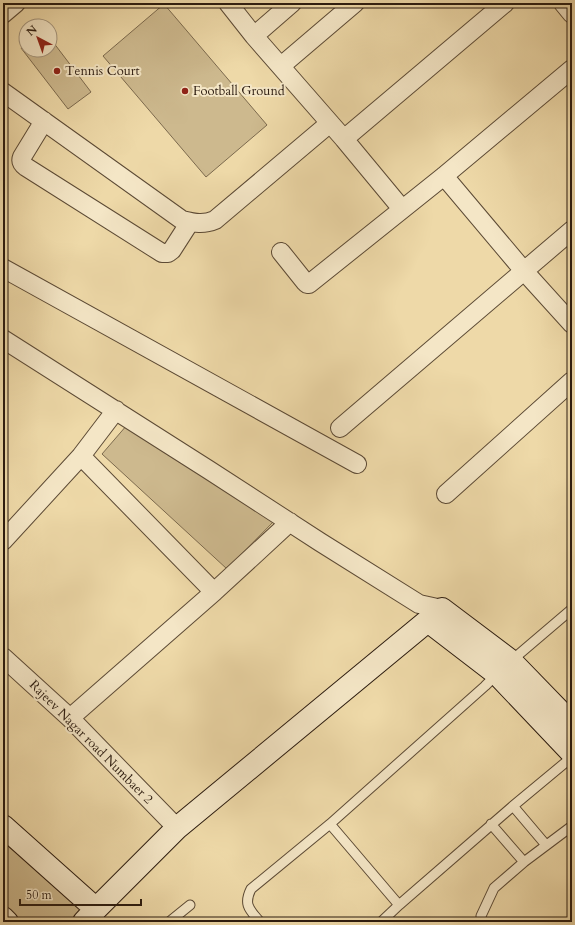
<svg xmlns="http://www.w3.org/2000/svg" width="575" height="925" viewBox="0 0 575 925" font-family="Cardo,serif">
	<rect width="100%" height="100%" fill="#eed9a8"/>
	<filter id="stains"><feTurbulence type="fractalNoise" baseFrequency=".005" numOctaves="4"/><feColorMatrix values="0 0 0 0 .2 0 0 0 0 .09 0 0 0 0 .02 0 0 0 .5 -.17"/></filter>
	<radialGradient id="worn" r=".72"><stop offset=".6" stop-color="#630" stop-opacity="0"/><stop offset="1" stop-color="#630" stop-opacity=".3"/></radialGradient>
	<!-- green -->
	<path fill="#cdb98e" stroke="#7c6a4e" d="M164 4 267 125 206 177 103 56Z
		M50 38 91 92 68 109 21 48 26 44V50H50Z
		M127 425 276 519 227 569 102 454Z
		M3 826 96 909 84 922H7L3 918Z"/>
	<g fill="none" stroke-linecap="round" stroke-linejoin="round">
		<defs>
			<path id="lane" d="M511 661 572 609
				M513 806 546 845
				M330 824 399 905
				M491 824 524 862
				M169 922 190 905
				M260 922C250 910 243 905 251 889L330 824 485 686 497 674
				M381 922 399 905 513 806 572 757
				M481 922V916L494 888 524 862 572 826"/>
			<path id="street" d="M228 3 254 36 344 139 402 209
				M563 3 572 14
				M3 14 16 3
				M254 36 292 3
				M281 66 355 3
				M3 92 182 220C195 223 203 225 215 220L330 123
				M44 121 22 157C20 162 22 164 26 167L162 253H168L172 250 190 222
				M344 139 505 3
				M444 176 524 271 572 324
				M281 252 305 282 307 284H309L444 176 572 69
				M3 268 357 464
				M3 339 209 470 320 542 419 604 442 609
				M340 428 572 230
				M81 456 214 592
				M446 494 572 381
				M3 541 81 456 116 410
				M3 657 70 718 177 828
				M70 718 214 592 290 522"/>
			<path id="secondary" d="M428 621 497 674 572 753
				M3 826 96 909
				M3 918 7 922
				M84 922 96 909 177 828 442 609 511 661 572 724"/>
		</defs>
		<!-- lane casing -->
		<use href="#lane" stroke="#5c4a35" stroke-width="11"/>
		<!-- street casing -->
		<use href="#street" stroke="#5c4a35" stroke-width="20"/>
		<!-- secondary casing -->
		<use href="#secondary" stroke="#2b1b0f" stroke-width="24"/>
		<!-- lane -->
		<use href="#lane" stroke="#f4e6c6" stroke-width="9"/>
		<!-- street -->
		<use href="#street" stroke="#f4e6c6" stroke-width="18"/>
		<!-- secondary -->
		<use href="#secondary" stroke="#f4e6c6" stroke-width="22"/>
	</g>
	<!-- markers -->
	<g fill="#8f2418" stroke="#f4e6c6" stroke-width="1.5">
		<circle cx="57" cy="71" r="4"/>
		<circle cx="185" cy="91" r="4"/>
	</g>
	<g text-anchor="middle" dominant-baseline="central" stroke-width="4" stroke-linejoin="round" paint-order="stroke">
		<!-- poi labels -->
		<g font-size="13" fill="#2b1b0f" stroke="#f4e6c6" text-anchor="start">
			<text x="65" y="71">Tennis Court</text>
			<text x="193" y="91">Football Ground</text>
		</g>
		<!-- street labels -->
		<g font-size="13" fill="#2b1b0f" stroke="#f4e6c6">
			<text transform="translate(91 742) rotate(45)">Rajeev Nagar road Numbaer 2</text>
		</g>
	</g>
	<!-- margin -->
	<rect width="575" height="925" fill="none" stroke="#eed9a8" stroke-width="16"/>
	<rect x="4" y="4" width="567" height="917" fill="none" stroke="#2b1b0f" stroke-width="2"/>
	<rect x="8" y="8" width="559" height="909" fill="none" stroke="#2b1b0f"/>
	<!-- north arrow -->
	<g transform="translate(38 38) rotate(319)"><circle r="19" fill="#f4e6c6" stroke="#a4957d"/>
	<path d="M0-3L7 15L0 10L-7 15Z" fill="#8f2418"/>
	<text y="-6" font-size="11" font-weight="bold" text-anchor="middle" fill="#2b1b0f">N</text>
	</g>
	<!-- scale -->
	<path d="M20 899v6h121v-6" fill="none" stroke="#2b1b0f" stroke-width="2"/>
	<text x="26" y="899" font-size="12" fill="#2b1b0f" stroke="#f4e6c6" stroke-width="3" paint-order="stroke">50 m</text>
	<rect width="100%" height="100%" filter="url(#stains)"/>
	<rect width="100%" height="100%" fill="url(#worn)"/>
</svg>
